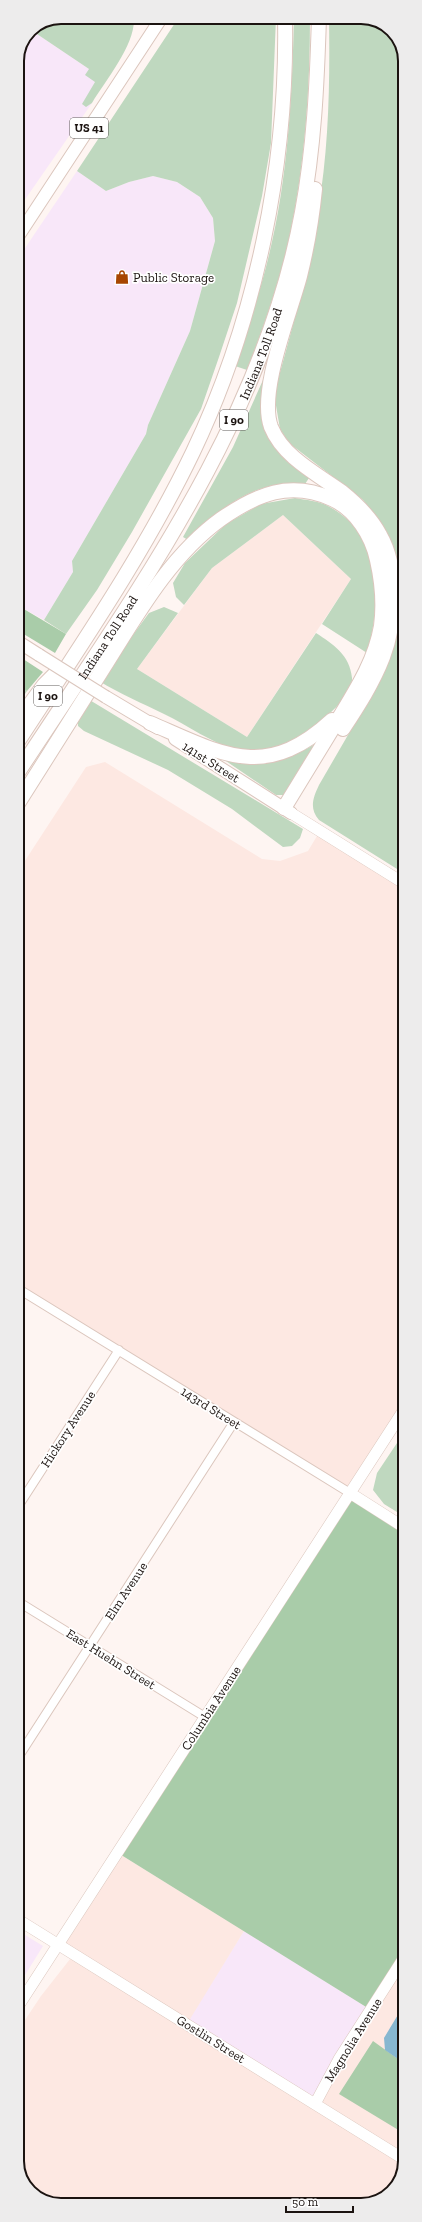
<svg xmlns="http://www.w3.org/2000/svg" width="422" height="2222" viewBox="0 0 422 2222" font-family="'Zilla Slab',serif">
	<rect width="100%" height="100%" fill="#fef5f2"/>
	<!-- commercial -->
	<path fill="#f8e7f9" d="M31 30 89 69 95 82 86 106 92 103 17 211V61Z
		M77 171 106 191 129 182 153 176 177 182 200 197 213 218 215 241 190 331 148 425 146 434 72 561 73 572 44 620 17 605V260Z
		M17 1930 43 1946 17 1988Z
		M244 1931 371 2010 315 2104 186 2024Z"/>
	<!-- industrial -->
	<path fill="#fde8e2" d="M283 515 351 579 247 737 137 669 212 568Z
		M105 762 262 859 280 861 308 851 320 831 405 884V1408L350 1493 17 1287V873L86 767Z
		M118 1853 244 1931 187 2024 315 2104 405 1956V2161L394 2190 367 2205H56L30 2192 17 2167V2032L41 1996 74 1954 59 1944Z"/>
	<!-- green -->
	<path fill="#bfd8bf" d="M61 17H134C136 44 106 80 92 103L86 107 82 104 95 82 85 75 89 69 31 30Z
		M179 17H276L271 143 262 196 237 303 219 357 201 409 132 532 97 590 66 634 44 620 73 572 72 561 146 434 148 425 190 331 215 241 213 218 200 197 177 182 153 176 129 182 106 191 77 171Z
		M294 17H310C310 89 305 164 290 234 280 281 264 326 247 370L235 366C247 329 260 293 269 255 288 177 292 97 294 17Z
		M329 17H366L392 30 405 55V874L319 820C309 808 313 798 319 785L370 697 393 552 381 523 363 500 289 443 280 429 274 394C291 333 308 273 318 211 329 147 330 82 329 17Z
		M263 380 266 382C252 431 273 449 309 478L305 484C258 478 219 508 188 540L183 537 233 447Z
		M295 498C306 500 319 501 328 506 383 534 382 601 367 653L322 624 351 579 283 515 212 568 184 605 176 597 173 583 185 563 226 524 261 504Z
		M164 607 178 613 137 669 247 737 316 633C333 644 350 655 352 678 354 704 288 748 265 751 257 752 245 751 238 750 212 744 188 725 164 714 142 703 120 694 99 681L149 613Z
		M17 685 27 691 17 706Z
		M88 699 303 829 300 838 292 846 283 847 232 809 168 770 84 731 78 726V719Z
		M318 742 284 795H276L223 759C264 768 283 764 318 742Z
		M405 1431V1517L384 1504 373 1490 377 1473Z"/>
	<!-- forest -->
	<path fill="#a9cca9" d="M17 605 66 634 55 653 17 630Z
		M17 655 43 672 27 691 17 685Z
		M350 1493 405 1528V1956L371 2010 118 1853Z
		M373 2041 405 2064V2134L339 2094Z"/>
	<!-- water -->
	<path fill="#87b7d0" d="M405 2003V2035L403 2040 405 2064 385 2050 384 2038Z"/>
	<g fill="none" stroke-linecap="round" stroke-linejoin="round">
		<defs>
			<path id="street" d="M17 1288 350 1493
				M17 1508 119 1350
				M17 1601 205 1717
				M17 1759 234 1422"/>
			<path id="secondary" d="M291 813 405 884
				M350 1493 405 1528
				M17 1919 405 2160
				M17 2008 405 1408
				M315 2104 339 2059 405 1956"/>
			<path id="primary" d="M17 238 162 17
				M17 641 39 655
				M106 697 158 728
				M175 739 291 813"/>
			<g id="highway">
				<path d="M159 17 161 18"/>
				<path d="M315 189C312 219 307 248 300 276 290 314 258 392 271 427 283 457 317 474 342 492 357 504 371 518 380 535 399 568 396 623 383 657 373 683 358 706 343 729"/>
				<path d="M17 722 44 685 54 675"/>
				<path d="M150 723C222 754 265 782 332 720"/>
				<path d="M17 743C79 648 144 554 193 452 256 320 288 163 285 17"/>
				<path id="s1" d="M17 774C132 598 263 424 302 212 314 148 317 83 319 17"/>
				<path d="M17 805C47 758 76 711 106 664 138 613 171 555 221 519 257 494 290 480 332 499 356 510 372 536 377 560 382 582 384 604 381 626 375 662 354 693 336 723 318 752 301 780 284 808"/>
			</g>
		</defs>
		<!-- street casing -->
		<use href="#street" stroke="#dbc6bd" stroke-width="10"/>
		<!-- secondary casing -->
		<use href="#secondary" stroke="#dbc6bd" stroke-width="12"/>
		<!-- primary casing -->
		<use href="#primary" stroke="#dbc6bd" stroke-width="14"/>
		<!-- highway casing -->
		<use href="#highway" stroke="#dbc6bd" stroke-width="16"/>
		<!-- street -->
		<use href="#street" stroke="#fff" stroke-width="8"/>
		<!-- secondary -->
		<use href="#secondary" stroke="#fff" stroke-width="11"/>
		<!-- primary -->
		<use href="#primary" stroke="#fff" stroke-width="12"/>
		<!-- highway -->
		<use href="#highway" stroke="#fff" stroke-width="14"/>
		<defs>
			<path id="primary-bridge" d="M39 655 106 697"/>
		</defs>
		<!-- primary-bridge casing -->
		<use href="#primary-bridge" stroke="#dbc6bd" stroke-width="14" stroke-linecap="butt"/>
		<!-- primary-bridge -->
		<use href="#primary-bridge" stroke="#fff" stroke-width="12"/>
	</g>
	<!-- icons -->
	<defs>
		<symbol id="shop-bare" viewBox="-9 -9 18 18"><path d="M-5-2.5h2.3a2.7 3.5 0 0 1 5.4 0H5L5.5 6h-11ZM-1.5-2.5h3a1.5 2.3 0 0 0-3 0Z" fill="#a74601" stroke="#fff" stroke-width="2.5" paint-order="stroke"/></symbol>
	</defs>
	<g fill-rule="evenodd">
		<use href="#shop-bare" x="112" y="267" width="20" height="20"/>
	</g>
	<g text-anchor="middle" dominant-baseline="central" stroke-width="3.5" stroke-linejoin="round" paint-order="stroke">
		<!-- shield labels -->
		<g fill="#fff" stroke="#5f5a58" stroke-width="1">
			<rect x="70" y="118" width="38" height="20" rx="3"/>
			<rect x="220" y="410" width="28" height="20" rx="3"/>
			<rect x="34" y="686" width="28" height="20" rx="3"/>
		</g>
		<g font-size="12" font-weight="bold" fill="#1b1310">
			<text x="89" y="128">US 41</text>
			<text x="234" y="420">I 90</text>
			<text x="48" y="696">I 90</text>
		</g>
		<!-- poi labels -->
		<g font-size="13" fill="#1b1310" stroke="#fff" text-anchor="start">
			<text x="133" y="277">Public Storage</text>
		</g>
		<!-- street labels -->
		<g font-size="13" fill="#1b1310" stroke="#fff">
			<text stroke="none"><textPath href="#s1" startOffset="487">Indiana Toll Road</textPath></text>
			<text stroke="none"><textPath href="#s1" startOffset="164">Indiana Toll Road</textPath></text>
			<text transform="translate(211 762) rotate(32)">141st Street</text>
			<text transform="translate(211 1408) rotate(32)">143rd Street</text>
			<text transform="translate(68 1429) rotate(-57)">Hickory Avenue</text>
			<text transform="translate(126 1591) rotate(-57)">Elm Avenue</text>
			<text transform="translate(111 1659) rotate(32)">East Huehn Street</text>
			<text transform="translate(211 1708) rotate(-57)">Columbia Avenue</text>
			<text transform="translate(211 2039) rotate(32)">Gostlin Street</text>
			<text transform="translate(353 2040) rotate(-58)">Magnolia Avenue</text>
		</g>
	</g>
	<!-- crop -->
	<path d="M0 0H422V2222H0ZM61 24H361A37 37 0 0 1 398 61V2161A37 37 0 0 1 361 2198H61A37 37 0 0 1 24 2161V61A37 37 0 0 1 61 24Z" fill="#edecec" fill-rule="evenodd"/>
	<path fill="none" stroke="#1b1310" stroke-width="2" d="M61 24H361A37 37 0 0 1 398 61V2161A37 37 0 0 1 361 2198H61A37 37 0 0 1 24 2161V61A37 37 0 0 1 61 24Z"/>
	<!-- scale -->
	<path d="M286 2206v6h67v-6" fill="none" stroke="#1b1310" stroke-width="2"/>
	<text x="292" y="2206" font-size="12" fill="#1b1310" stroke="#ffffff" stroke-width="3" paint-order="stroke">50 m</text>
</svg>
